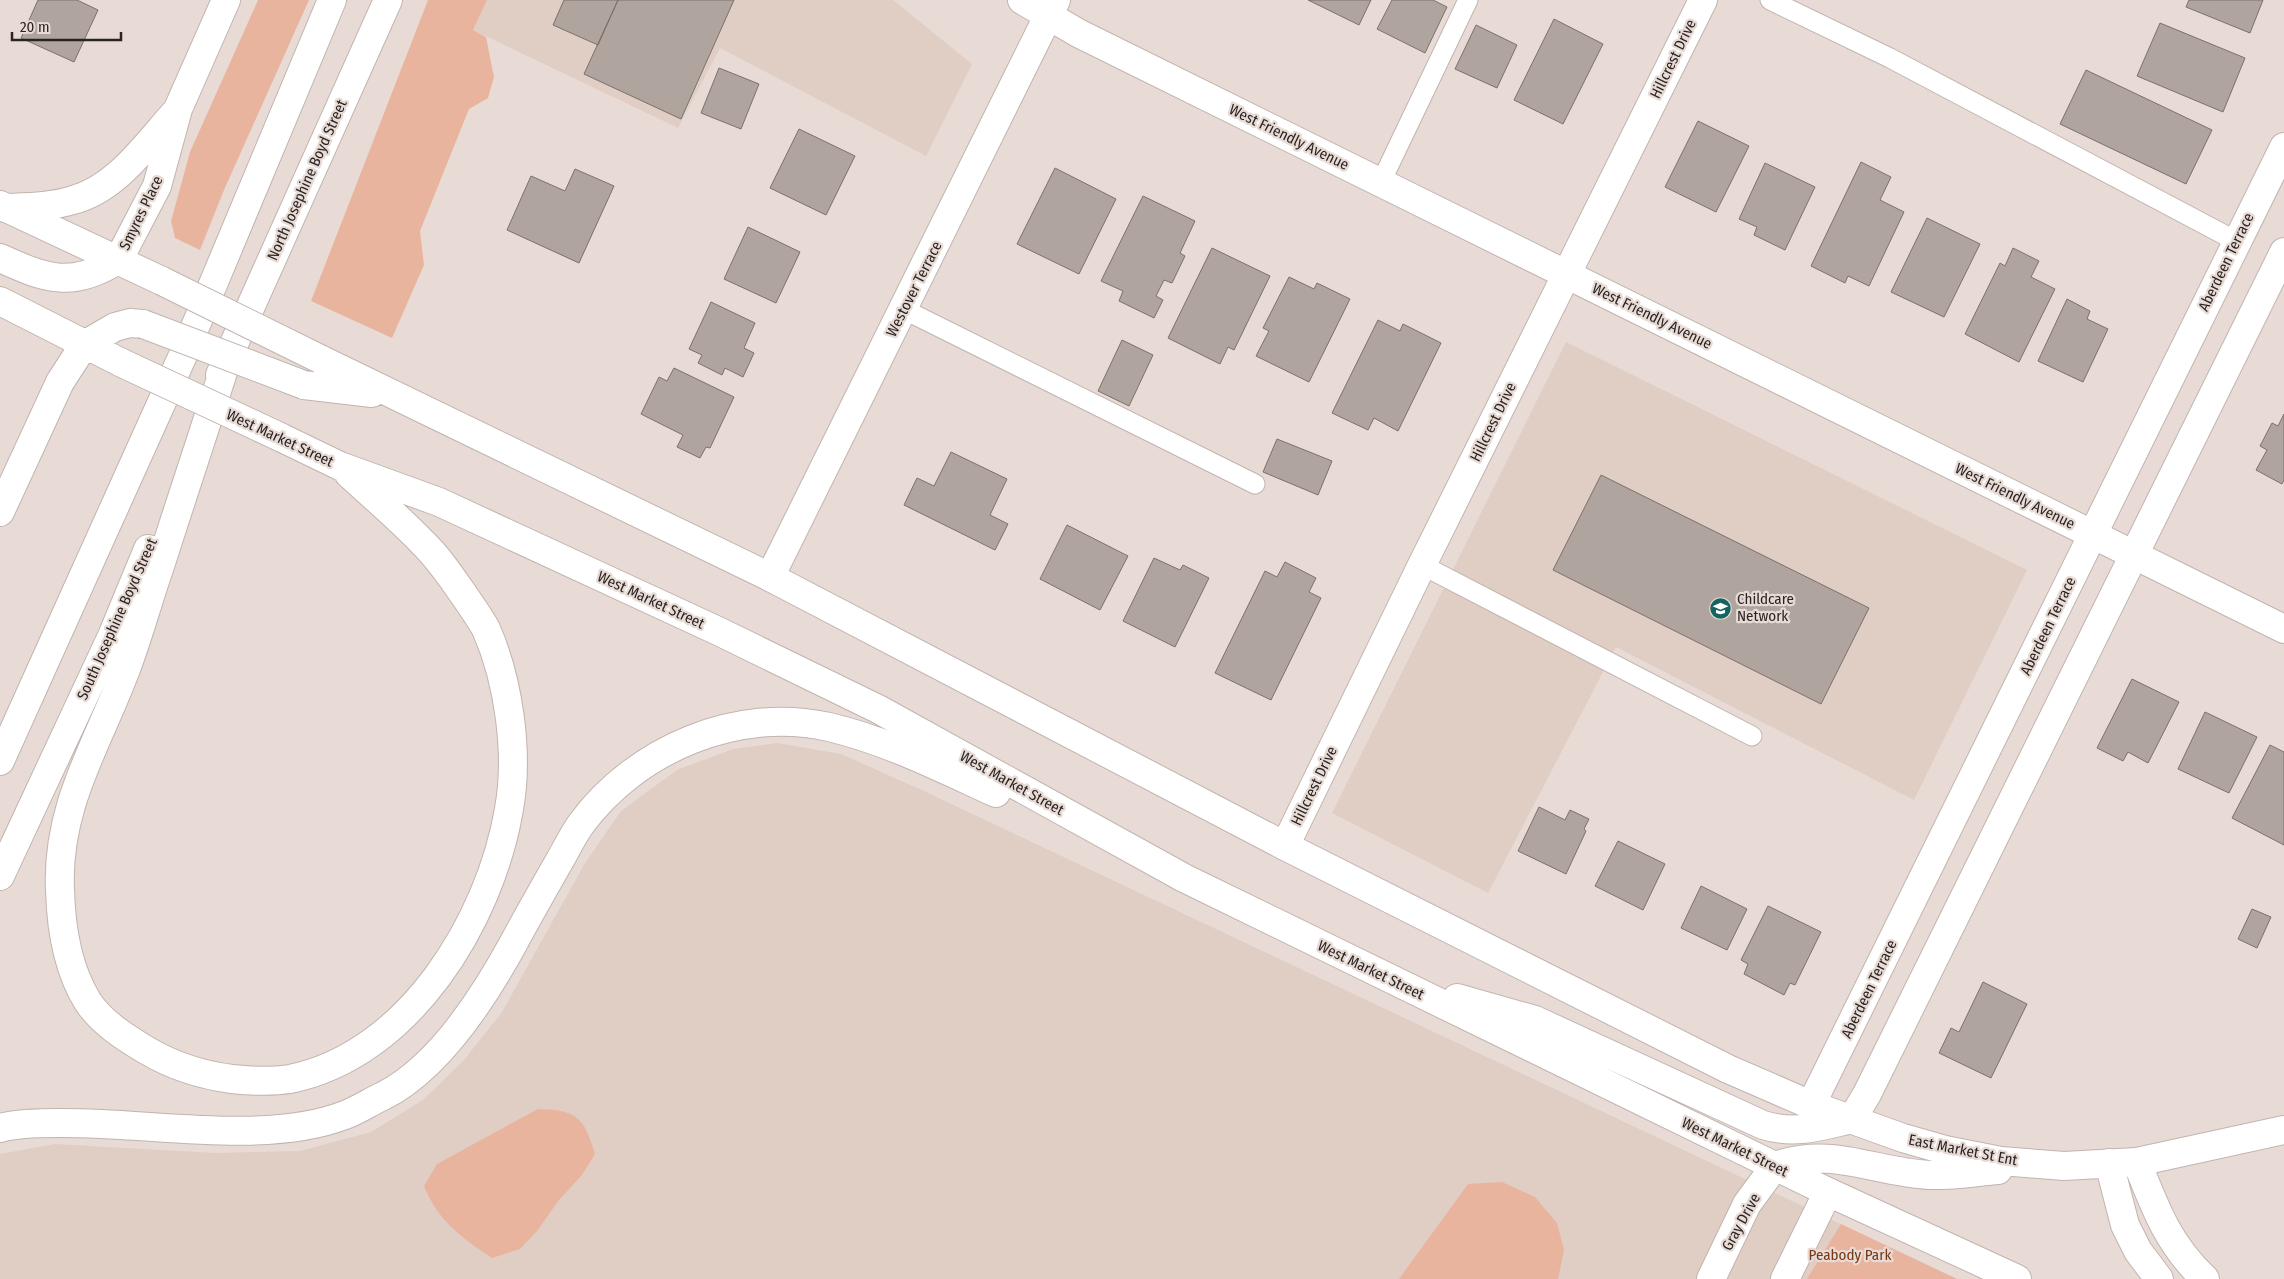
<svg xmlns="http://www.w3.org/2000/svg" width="2284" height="1279" viewBox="0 0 2284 1279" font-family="'Fira Sans Condensed',sans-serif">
	<rect width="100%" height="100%" fill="#e8dbd6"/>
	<!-- built -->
	<path fill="#e0cdc4" d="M487 0H893L972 64 926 156 720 48 678 128 473 30Z
		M1566 342 2027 570 1914 800 1616 647 1488 893 1332 813Z
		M777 743 841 754 926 792 1957 1279H0V1154L55 1144 215 1153 300 1151 371 1132 423 1100 464 1060 502 1012 585 863 621 811 677 770 733 749Z"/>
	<!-- green -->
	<path fill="#e9b49e" d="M258 0H309L224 190 200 250 175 238 171 221 190 152Z
		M428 0H487L473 30 486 37 494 77 488 98 469 109 420 231 424 265 392 338 311 301Z
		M538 1109C577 1110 584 1117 595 1154L582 1175 559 1200 537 1231 520 1249 492 1258C462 1238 438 1221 424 1186L437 1164Z
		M1502 1182 1535 1197 1557 1223 1564 1250 1558 1279H1399L1468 1184Z
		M1841 1224 1957 1279H1807Z"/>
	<!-- building -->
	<path fill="#b0a49e" stroke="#7b706b" d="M38 0H77L98 10 74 62 21 38Z
		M564 0H618L598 45 553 25Z
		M618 0H734L681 119 584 74Z
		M1308 0H1371L1359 25Z
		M1392 0H1433L1447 7 1425 53 1377 29Z
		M2189 0H2263L2250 33 2186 7Z
		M1554 19 1603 44 1563 124 1514 100Z
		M2160 23 2245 58 2223 112 2137 76Z
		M1476 25 1517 45 1497 88 1455 69Z
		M719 68 759 84 741 129 701 113Z
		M2086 70 2212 130 2186 184 2060 124Z
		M1698 121 1749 146 1716 212 1665 187Z
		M799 129 855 156 826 215 770 188Z
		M1861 162 1891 177 1880 200 1904 212 1869 286 1848 276 1845 283 1811 266Z
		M1765 163 1815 187 1785 250 1754 235 1757 227 1739 219Z
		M1055 168 1116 199 1079 274 1017 244Z
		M575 169 614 186 579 263 507 230 531 176 565 191Z
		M1143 196 1195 221 1180 253 1185 256 1172 283 1164 280 1156 296 1163 300 1154 318 1119 301 1123 291 1101 281Z
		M1927 218 1980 244 1944 317 1891 292Z
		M748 227 800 252 776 303 724 279Z
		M1212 248 1270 276 1234 350 1228 347 1220 364 1168 338Z
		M2013 248 2039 261 2031 277 2055 289 2019 362 1965 334 2000 263 2005 266Z
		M1289 277 1314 289 1317 283 1350 299 1309 382 1256 356 1269 331 1263 328Z
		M2067 299 2090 311 2087 319 2108 329 2083 382 2038 361Z
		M711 302 755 323 744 348 754 353 743 377 725 368 722 375 698 363 702 355 689 349Z
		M1378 320 1400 331 1403 324 1441 343 1398 431 1374 418 1368 430 1332 413Z
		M1122 340 1153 355 1129 406 1098 391Z
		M674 368 734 397 710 448 706 447 700 458 677 447 683 435 641 414 659 377 667 381Z
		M2284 414V480L2282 484 2256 470 2267 450 2260 446 2272 423 2278 426Z
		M1277 439 1332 461 1318 495 1263 472Z
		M951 452 1007 479 990 515 1008 524 995 550 904 505 917 478 934 486Z
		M1601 475 1869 608 1821 704 1553 570Z
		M1067 525 1128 556 1100 610 1040 579Z
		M1154 558 1180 570 1183 565 1209 578 1175 647 1123 621Z
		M1285 562 1316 578 1309 592 1321 598 1271 700 1215 673 1265 571 1277 577Z
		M2132 679 2179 702 2148 763 2128 752 2123 761 2097 748Z
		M2205 712 2257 737 2229 793 2178 769Z
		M2270 745 2284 752V845L2232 818Z
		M1539 807 1565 820 1570 810 1589 819 1584 829 1586 831 1566 874 1518 851Z
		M1618 841 1665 864 1643 910 1595 886Z
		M1701 886 1747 909 1727 950 1681 928Z
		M1768 906 1821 932 1795 985 1790 983 1784 995 1744 974 1748 964 1741 960Z
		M2252 909 2271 917 2257 948 2238 939Z
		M1983 982 2027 1004 1991 1078 1939 1053 1951 1028 1959 1032Z"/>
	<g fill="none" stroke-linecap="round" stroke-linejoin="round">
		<defs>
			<path id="service" d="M1770 0 1890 58 2236 241
				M1381 182 1468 0
				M903 309 1255 484
				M1422 565 1752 736"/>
			<path id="minor" d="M5 208C28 207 51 207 73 200 116 189 146 145 174 114
				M119 259 157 186 178 109 226 0
				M770 577 1056 0
				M1285 846 1422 565 1703 0
				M1811 1105 2284 147
				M1852 1119 1867 1094 2284 252
				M2137 1162C2155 1208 2168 1244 2205 1279
				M2109 1163 2125 1225 2138 1251 2159 1279
				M1711 1279 1747 1204 1775 1166
				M1785 1279 1828 1192"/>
			<path id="secondary" d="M1022 0 1078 33 2284 629
				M0 205 162 281
				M0 258C46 279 73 289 119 259
				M0 301 122 363
				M320 359 770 577 1285 846 1728 1069 1811 1105 1903 1138 1945 1150 2001 1161 2064 1166 2137 1162 2284 1130
				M227 360C205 428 182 497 160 566 148 600 139 635 126 669 98 744 56 806 60 890 61 928 68 970 88 1002 102 1023 126 1038 146 1050 173 1066 201 1075 232 1079 251 1081 271 1082 290 1079 409 1055 490 921 509 809 519 754 509 681 486 629 481 620 474 610 468 601 454 581 440 559 422 542 399 518 373 496 349 474
				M220 375 388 0
				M304 385 372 393
				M280 437 340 466 439 502 718 631 878 709 1184 878 1828 1192 2017 1279
				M0 512 60 382 84 345 115 327 130 323 143 324
				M0 761 188 344 332 0
				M0 876 112 636 148 549
				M1457 998 1535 1020 1763 1125C1796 1135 1821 1126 1852 1119
				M0 1128C24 1121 76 1123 101 1124 176 1127 275 1142 345 1115 358 1110 370 1102 383 1096 439 1068 484 997 513 944 528 916 544 888 560 860 567 848 573 835 581 824 636 749 738 706 829 727 888 741 941 768 996 793
				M1775 1166C1831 1146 1874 1172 1929 1175 1951 1176 1975 1172 1998 1170"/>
		</defs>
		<!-- service casing -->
		<use href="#service" stroke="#c1b4af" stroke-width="21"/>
		<!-- minor casing -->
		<use href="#minor" stroke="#c1b4af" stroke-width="30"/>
		<!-- secondary casing -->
		<use href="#secondary" stroke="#c1b4af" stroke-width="30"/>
		<!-- service -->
		<use href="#service" stroke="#fff" stroke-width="19"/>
		<!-- minor -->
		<use href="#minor" stroke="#fff" stroke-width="28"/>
		<!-- secondary -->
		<use href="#secondary" stroke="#fff" stroke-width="28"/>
		<defs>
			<path id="secondary-bridge" d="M162 281 320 359
				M143 324 304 385
				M122 363 280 437"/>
		</defs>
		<!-- secondary-bridge casing -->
		<use href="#secondary-bridge" stroke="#c1b4af" stroke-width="30" stroke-linecap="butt"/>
		<!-- secondary-bridge -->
		<use href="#secondary-bridge" stroke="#fff" stroke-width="28"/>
	</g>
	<!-- icons -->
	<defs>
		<symbol id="school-disc" viewBox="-11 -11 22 22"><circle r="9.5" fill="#146464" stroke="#e8dbd6"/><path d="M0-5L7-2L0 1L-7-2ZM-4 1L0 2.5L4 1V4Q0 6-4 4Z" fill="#fff"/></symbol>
	</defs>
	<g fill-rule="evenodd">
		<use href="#school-disc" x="1708" y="596" width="25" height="25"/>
	</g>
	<g text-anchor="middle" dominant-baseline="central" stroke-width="4.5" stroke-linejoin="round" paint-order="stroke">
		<!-- street labels -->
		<g font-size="15" fill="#292422" stroke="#e8dbd6">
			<text transform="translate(1673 59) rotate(-64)">Hillcrest Drive</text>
			<text transform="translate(1289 137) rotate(26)">West Friendly Avenue</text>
			<text transform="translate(307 180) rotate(-66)">North Josephine Boyd Street</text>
			<text transform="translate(141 213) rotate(-64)">Smyres Place</text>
			<text transform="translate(2226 262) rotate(-64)">Aberdeen Terrace</text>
			<text transform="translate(914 289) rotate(-63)">Westover Terrace</text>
			<text transform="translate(1652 316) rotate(26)">West Friendly Avenue</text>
			<text transform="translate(1493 422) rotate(-64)">Hillcrest Drive</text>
			<text transform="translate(280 438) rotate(25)">West Market Street</text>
			<text transform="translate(2015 496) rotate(26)">West Friendly Avenue</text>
			<text transform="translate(651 600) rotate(25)">West Market Street</text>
			<text transform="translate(117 619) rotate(-66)">South Josephine Boyd Street</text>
			<text transform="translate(2048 626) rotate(-64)">Aberdeen Terrace</text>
			<text transform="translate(1012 783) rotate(29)">West Market Street</text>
			<text transform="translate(1314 786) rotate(-64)">Hillcrest Drive</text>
			<text transform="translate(1371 970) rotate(26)">West Market Street</text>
			<text transform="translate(1869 989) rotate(-64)">Aberdeen Terrace</text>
			<text transform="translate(1735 1147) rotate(26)">West Market Street</text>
			<text transform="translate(1963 1150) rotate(11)">East Market St Ent</text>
			<text transform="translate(1741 1222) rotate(-61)">Gray Drive</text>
		</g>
		<!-- poi labels -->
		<g font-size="15" fill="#292422" stroke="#e8dbd6" text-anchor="start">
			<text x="1737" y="599">Childcare<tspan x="1737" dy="17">Network</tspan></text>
		</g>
		<!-- park labels -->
		<g font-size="15" fill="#783614" stroke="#e8dbd6">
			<text x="1850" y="1255">Peabody Park</text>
		</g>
	</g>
	<!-- scale -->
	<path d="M12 32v8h109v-8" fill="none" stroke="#292422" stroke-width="2.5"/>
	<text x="20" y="32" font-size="15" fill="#292422" stroke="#e8dbd6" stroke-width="4" paint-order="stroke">20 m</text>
</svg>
